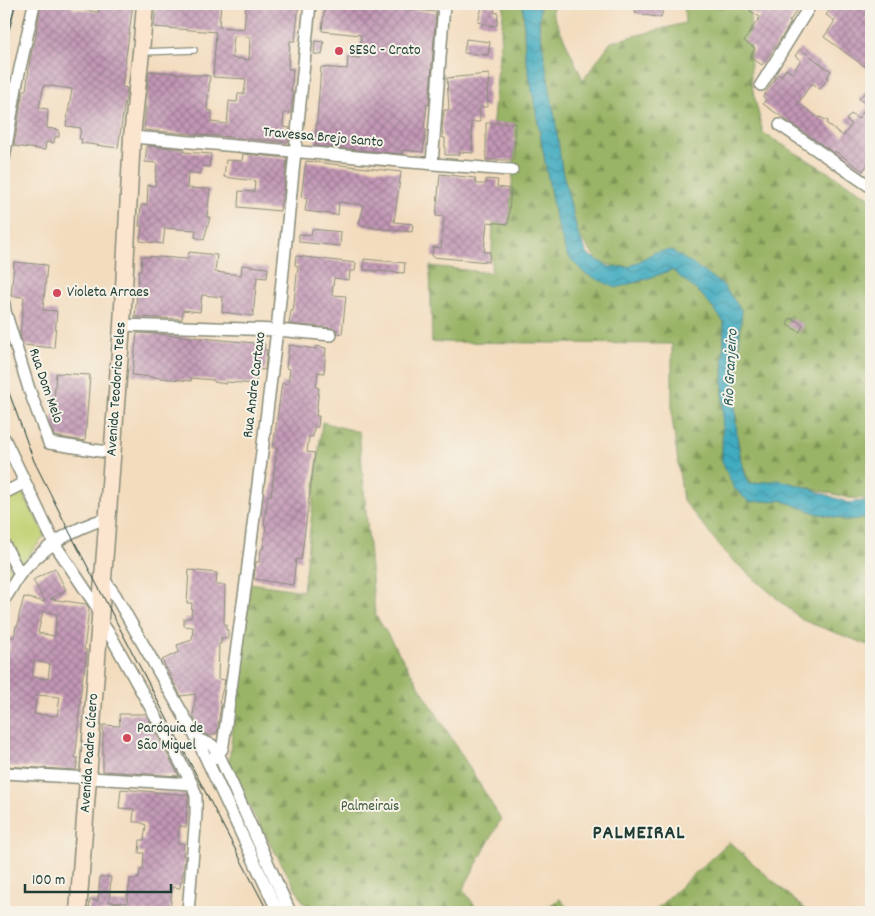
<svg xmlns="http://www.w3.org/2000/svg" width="875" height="916" viewBox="0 0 875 916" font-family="Dekko,sans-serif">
	<defs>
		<pattern id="grass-dots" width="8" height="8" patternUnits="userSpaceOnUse" patternTransform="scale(1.25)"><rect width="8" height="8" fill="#c2d275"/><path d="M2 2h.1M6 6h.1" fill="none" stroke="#a6b566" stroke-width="1.8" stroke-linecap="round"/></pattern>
		<pattern id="forest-firs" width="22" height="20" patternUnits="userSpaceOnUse" patternTransform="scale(1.25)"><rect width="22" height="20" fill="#99b466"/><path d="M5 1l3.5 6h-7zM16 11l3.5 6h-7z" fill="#7c9455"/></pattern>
		<pattern id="water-waves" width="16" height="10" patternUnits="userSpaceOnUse" patternTransform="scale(1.25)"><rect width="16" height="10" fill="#40aabf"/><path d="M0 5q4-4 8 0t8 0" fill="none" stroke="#358c9c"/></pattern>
		<pattern id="building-cross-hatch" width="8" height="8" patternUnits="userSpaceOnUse" patternTransform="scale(1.25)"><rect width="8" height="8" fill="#c297b5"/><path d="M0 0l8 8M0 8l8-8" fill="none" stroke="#9d7c94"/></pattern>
	</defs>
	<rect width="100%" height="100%" fill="#f7f3e8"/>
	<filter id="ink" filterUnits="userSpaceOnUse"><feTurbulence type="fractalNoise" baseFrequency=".02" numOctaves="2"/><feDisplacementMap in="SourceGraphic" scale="10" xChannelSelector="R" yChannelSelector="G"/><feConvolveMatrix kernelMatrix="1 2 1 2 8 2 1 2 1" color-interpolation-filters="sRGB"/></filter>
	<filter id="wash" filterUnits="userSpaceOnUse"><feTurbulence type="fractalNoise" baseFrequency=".0096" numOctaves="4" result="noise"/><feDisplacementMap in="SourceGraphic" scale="20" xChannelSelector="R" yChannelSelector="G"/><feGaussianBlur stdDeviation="1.12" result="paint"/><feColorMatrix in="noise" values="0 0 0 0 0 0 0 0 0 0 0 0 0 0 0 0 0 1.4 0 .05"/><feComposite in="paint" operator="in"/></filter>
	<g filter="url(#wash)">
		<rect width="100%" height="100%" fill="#f3dcbe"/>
		<!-- grass -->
		<path fill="url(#grass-dots)" stroke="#708854" d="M4 557 15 577 4 590Z"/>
		<!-- forest -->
		<path fill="url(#forest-firs)" stroke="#5c784d" d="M504 4H523L525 52 555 216 567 255 640 281 672 270 702 295 724 322 722 462 750 502 781 500 816 513 846 520 871 518V646L802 620 728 556 683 500 672 417V344L432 342 430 266 491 273 493 223 509 225 516 131 492 130Z
			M540 4H554L552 12 583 80 611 42 685 23 684 4H750L751 82 763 133 871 198V499L849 498 779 480 750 484C727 433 737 366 742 311L722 284 655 252 629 267H616L597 260 578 234 562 170 539 26Z
			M322 422 359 432 375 614 501 819 463 889 479 912H309L228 769 250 583 303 591Z
			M729 842 808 912H653Z
			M560 899 571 912H539Z"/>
		<!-- park -->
		<path fill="#c2d275" stroke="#708854" d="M20 489 45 535 20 566 4 533V498Z"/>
		<!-- water -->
		<path fill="url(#water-waves)" stroke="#30747a" d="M523 4H540L539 26 555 118 562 170 578 234 588 255 610 267H629L655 252 671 250 722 284 742 311C737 365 727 433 749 484L779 480 805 487 849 503 871 500V518L846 520 816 513 781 500 749 502 734 488 722 462 724 322 702 295 672 270 640 281 616 288 584 273 567 255 555 216 525 52Z"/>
		<g id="blocks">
			<!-- building -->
			<path fill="url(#building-cross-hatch)" fill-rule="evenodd" d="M41 4H73L72 8 98 12 100 4H133L122 87 127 88 118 148 81 143 82 139H79L81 128 66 126 72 89 44 85 39 108 48 109 47 128 59 130V137H55L54 143 46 142 45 150 14 146 23 90H26L30 60 33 45 34 46Z
				M156 4H221L219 27 244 29 246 5 254 6V4H299L295 41H290L288 69H293L291 92H293L291 113H284L283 127 290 128 288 142 144 130 149 71 210 76 207 110 212 111 211 122 227 124 229 101 237 102 238 94H244L246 79 213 77 216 32 154 27ZM234 36 250 37 249 60 232 58Z
				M325 4H349L436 12 429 105 427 104 424 129 426 130 423 152 402 150V154L315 146 321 67 347 69 348 57 359 58 361 35 322 31Z
				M483 4 495 7 494 12 498 13 497 25 492 26 478 22Z
				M636 4 663 9 661 18 635 13Z
				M755 4H801L789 22H791L780 40 762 65 750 57 755 48 744 41 760 17 750 11Z
				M834 4H871V12L865 20 871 24V71L824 37 835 21 826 15Z
				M466 39 490 42 488 55 464 53Z
				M315 41 324 42 322 55 314 54Z
				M800 49 831 71 827 77 828 78 820 89 812 83 798 103 819 118 820 117 828 121 827 124 843 136 852 124 846 120 851 114 858 119 868 105 859 99 865 92 871 96V160L863 171 835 151 834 153 763 104 766 99 763 97 778 74 781 76 786 69 792 73 801 60 795 56Z
				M489 74 490 85H487L488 107H479L480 122H471L473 153 459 152 460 155H445V138H443L442 129 444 110H449L447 78Z
				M486 123H515L514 160H486Z
				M147 146 184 149V152L211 154 209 167 202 166 200 174 188 172 187 188 210 189 207 217H210L204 240 195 237 196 230 165 228 163 244 140 241 142 226H139L141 205H147L148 185 155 186 157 163 145 162Z
				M243 154 287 158 283 194H282L280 211 238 207 239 191 254 192 255 181 224 177 226 160 242 161Z
				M306 161 401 172 394 222 413 224 412 232 375 228 359 224 364 205 339 202 338 215 305 211 307 198 301 197Z
				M440 174 475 178 476 184H486V179L498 180 497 187 511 189 508 224 487 222 484 252H490L489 262 432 257 433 247 441 248 444 217 436 216Z
				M312 229 341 232 340 246 299 242V234L311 235Z
				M189 252 217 255 215 272 241 275 242 265 268 268 267 278 257 277 253 316 222 312 223 297 202 295 200 312 183 310 182 319 135 317 139 270 141 271 142 256 188 259Z
				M296 256 356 263 355 271H350L349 280 334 278 332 295 346 296 342 334 338 333 336 329 332 328 289 324 291 311H293L298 266 295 265Z
				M364 259 405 263 404 273 364 270Z
				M14 262 47 265 43 310 57 311 54 348 23 345 20 335 24 297 11 296Z
				M790 318 803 324 800 332 787 325Z
				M137 333 159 334 265 344 264 350H267L265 370 257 369 256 384 226 382V384L214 382V380L191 378V381L132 375Z
				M289 345 316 349V346L326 348 324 373 318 372 316 387 319 388 316 416H319L318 427H314L313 437 309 436 307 452 315 453 305 530 301 560 296 559 293 585 254 579 256 562H259L261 549H263L266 525H264L268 495 271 496 277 448H273L282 383 288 384 290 369 286 368Z
				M56 373 90 375 85 441 54 436 52 428Z
				M55 568 66 590 50 599 86 604 89 609 84 650H87L84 673H83L80 700H81L78 719 79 726 75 758H78L76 770 4 766V674L7 651H10L9 637H14L16 626H18L19 615 24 597 45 602 33 580ZM43 611 57 614 55 636 38 633ZM34 661 50 664 48 679 32 677ZM37 695 60 697 57 716 34 714Z
				M189 570 217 573 216 585H225L224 624H226V630H228V639L221 638V644H219L218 679 225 680 219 703 221 704 217 733 210 736 202 733 193 716 196 694 181 696 162 660 179 652 177 645 192 640 193 627 184 626V618H191L192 603H187Z
				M119 714H146L179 776 103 771V725L120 726Z
				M121 789 188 795 186 827 179 826 178 843H184L183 856H185L182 881H181L180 888 172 887 170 912H89L90 900 98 901 100 877H111L109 902 127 903 130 879H137V878H139L140 870H143L144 853H139L140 840H144L146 825 139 822H133L134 809 119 808Z"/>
		</g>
	</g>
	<g filter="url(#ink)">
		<use href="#blocks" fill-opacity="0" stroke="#898c79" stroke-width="1"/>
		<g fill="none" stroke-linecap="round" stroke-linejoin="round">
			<defs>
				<path id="service" d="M144 52 194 50"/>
				<path id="minor" d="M4 25 9 4
					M761 85 811 4
					M780 125 871 187
					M132 137C259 147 385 161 512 170
					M4 158 17 82 34 4
					M432 164 444 4
					M4 304 5 311 29 389 49 443 113 453
					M122 325 277 330 331 335
					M4 438 54 543 101 613
					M4 493 24 483
					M4 544 20 574
					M103 578 115 595 197 739 278 912
					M4 599C11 591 14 581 21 573 46 545 73 528 108 518
					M100 620 112 638 161 726 192 784 196 796V814L188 912
					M197 739 212 745 218 753 290 912
					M208 763 222 749 223 745 246 582 277 330 310 4
					M4 773 192 784"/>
				<path id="secondary" d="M78 912 122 325 132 137 141 52 145 4"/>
			</defs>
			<!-- service casing -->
			<use href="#service" stroke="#898c79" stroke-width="8"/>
			<!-- minor casing -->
			<use href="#minor" stroke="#898c79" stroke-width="14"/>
			<!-- secondary casing -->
			<use href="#secondary" stroke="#898c79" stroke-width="19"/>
			<!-- service -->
			<use href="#service" stroke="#fff" stroke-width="5.5"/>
			<!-- minor -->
			<use href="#minor" stroke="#fff" stroke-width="11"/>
			<!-- secondary -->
			<use href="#secondary" stroke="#fce5cf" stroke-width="16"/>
			<!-- tram -->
			<path stroke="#1f3d34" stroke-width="1" d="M4 51 15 4
				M4 379 34 461 70 533 268 912"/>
		</g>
	</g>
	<!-- markers -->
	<g fill="#d1495b" stroke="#f7f3e8" stroke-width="2">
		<circle cx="339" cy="51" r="5"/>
		<circle cx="57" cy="293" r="5"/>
		<circle cx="127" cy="738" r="5"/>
	</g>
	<g text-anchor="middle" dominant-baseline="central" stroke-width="4" stroke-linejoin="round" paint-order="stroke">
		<!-- poi labels -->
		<g font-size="15" fill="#1f3d34" stroke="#f7f3e8" text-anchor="start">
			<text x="349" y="51">SESC - Crato</text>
			<text x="67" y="293">Violeta Arraes</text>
			<text x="137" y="729">Paróquia de<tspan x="137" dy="17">São Miguel</tspan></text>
		</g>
		<!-- street labels -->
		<g font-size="15" fill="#1f3d34" stroke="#f7f3e8">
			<text transform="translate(323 138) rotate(5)">Travessa Brejo Santo</text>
			<text transform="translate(255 385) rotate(-83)">Rua Andre Cartaxo</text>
			<text transform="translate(45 386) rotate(71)">Rua Dom Melo</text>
			<text transform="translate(117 389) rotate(-86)">Avenida Teodorico Teles</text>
			<text transform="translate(90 753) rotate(-86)">Avenida Padre Cícero</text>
		</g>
		<!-- park labels -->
		<g font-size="15" fill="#405b41" stroke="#f7f3e8">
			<text x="370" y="807">Palmeirais</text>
		</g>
		<!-- water labels -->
		<g font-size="16" font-style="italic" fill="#295e5e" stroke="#f7f3e8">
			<text transform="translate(731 368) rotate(-87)">Rio Granjeiro</text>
		</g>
		<!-- district labels -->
		<g font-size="20" font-weight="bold" letter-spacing="1" fill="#1f3d34" stroke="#f7f3e8">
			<text x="639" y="834">PALMEIRAL</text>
		</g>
	</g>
	<!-- margin -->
	<rect width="875" height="916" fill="none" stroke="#f7f3e8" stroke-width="20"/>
	<!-- scale -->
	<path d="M25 884v8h146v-8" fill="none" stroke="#1f3d34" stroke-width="2.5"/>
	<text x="32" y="884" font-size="15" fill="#1f3d34" stroke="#f7f3e8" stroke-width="4" paint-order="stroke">100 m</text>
</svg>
